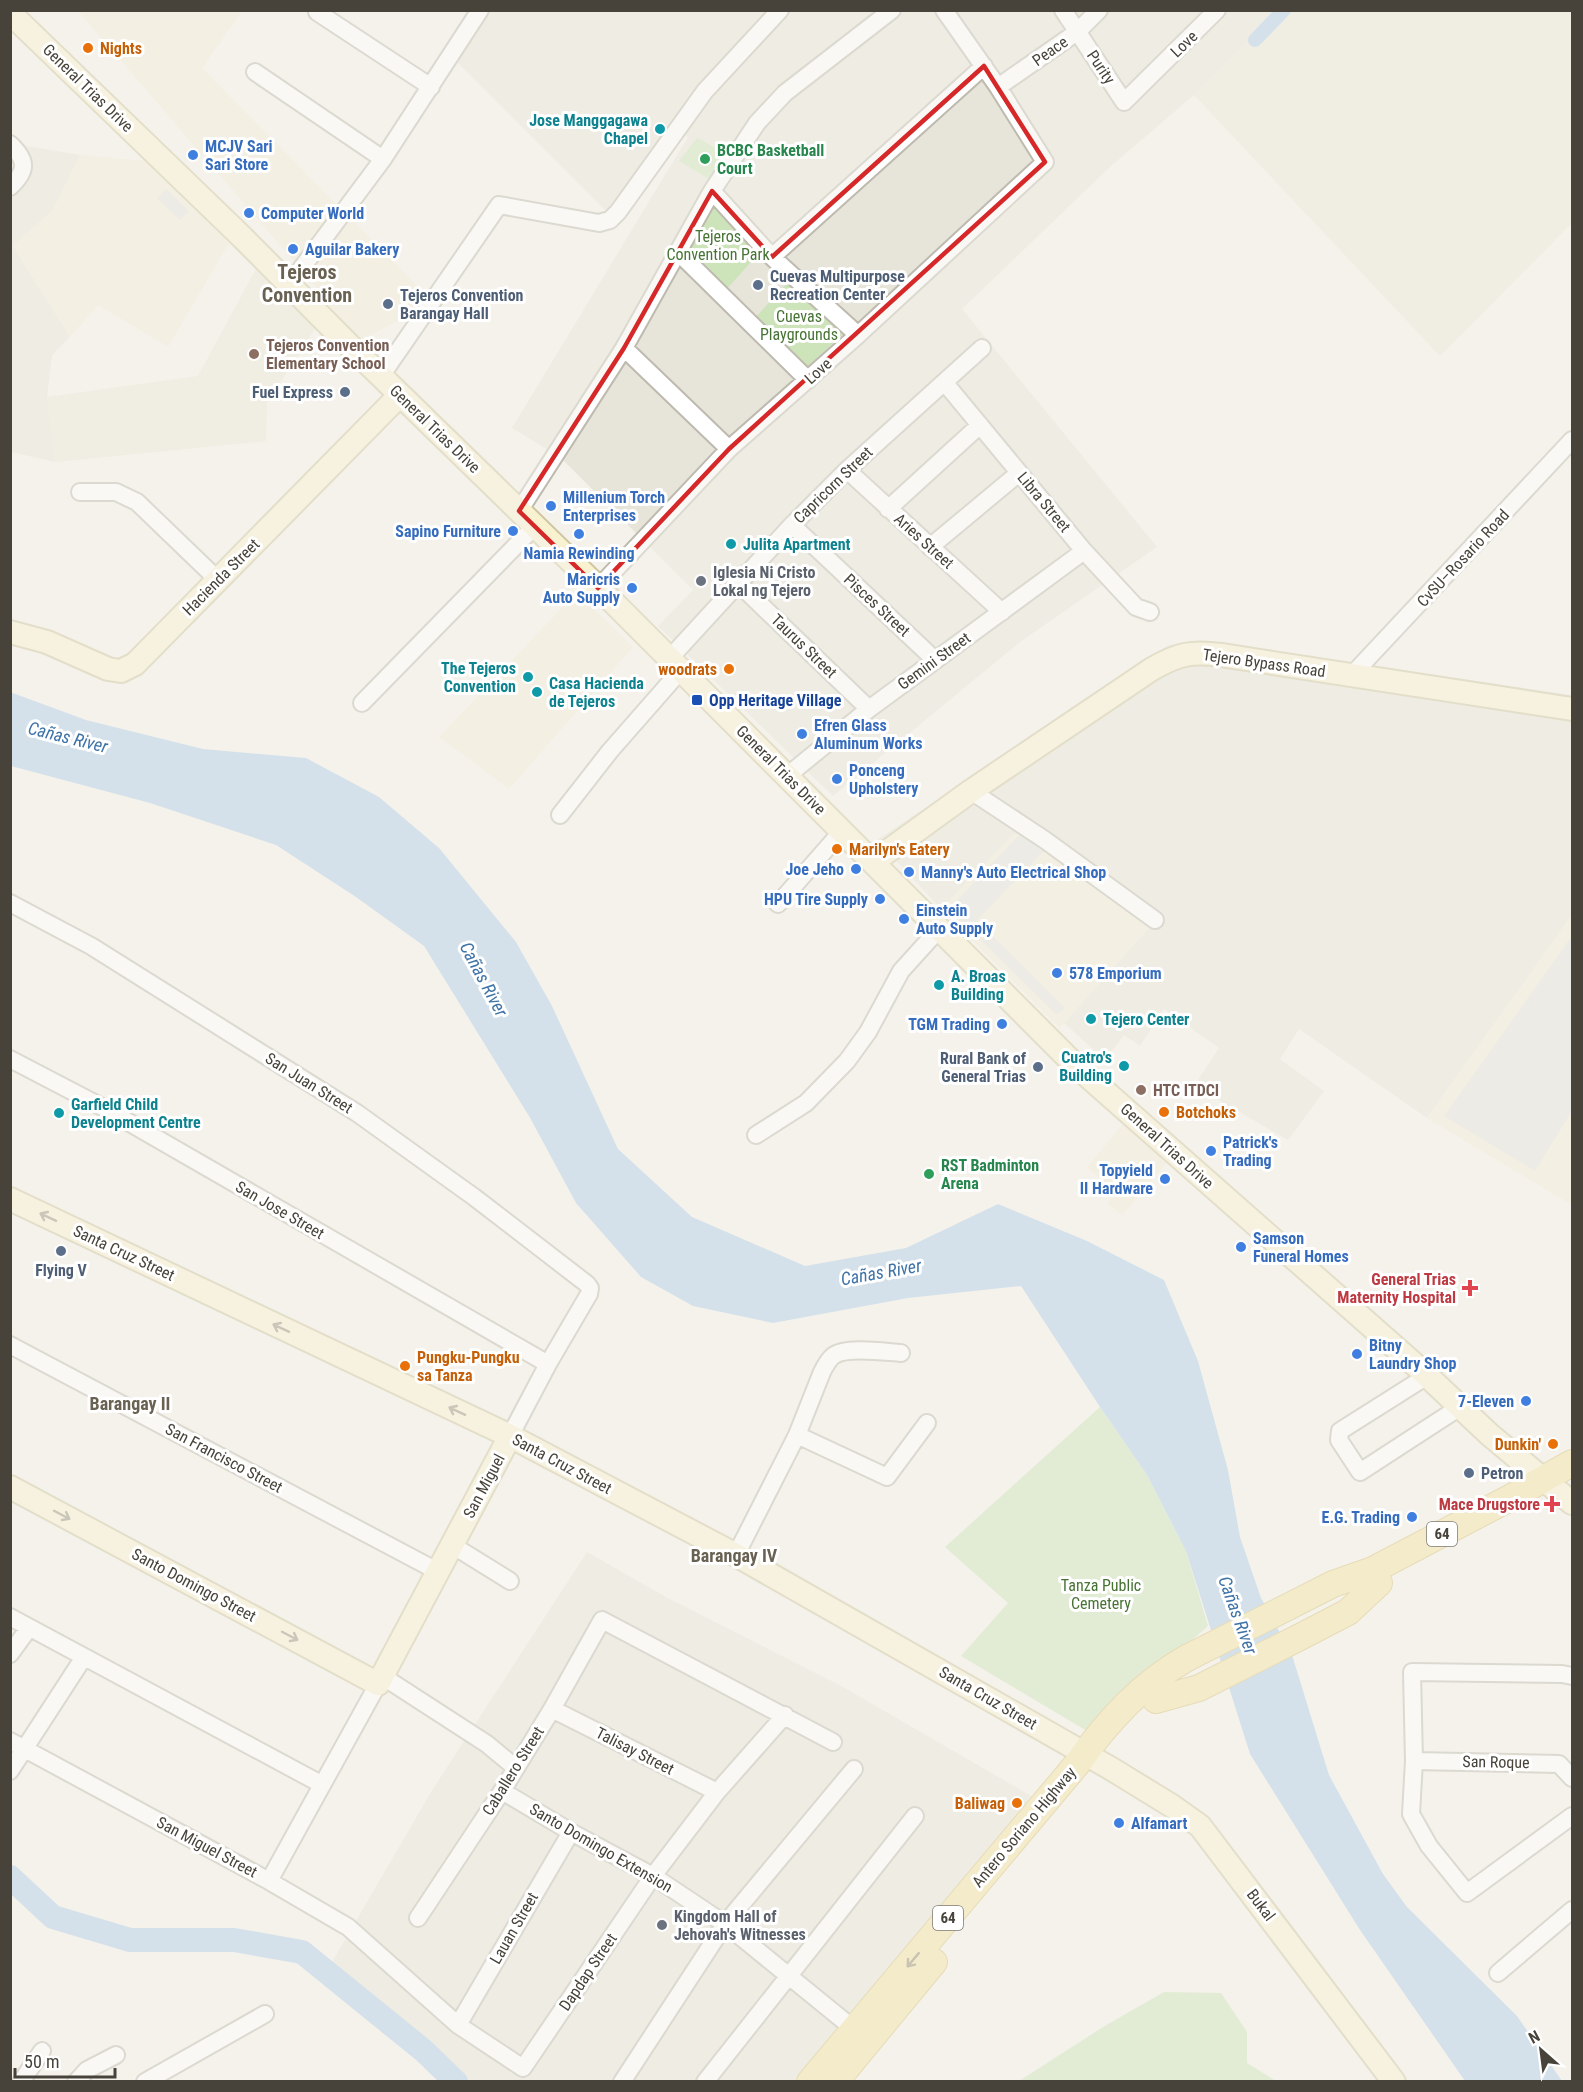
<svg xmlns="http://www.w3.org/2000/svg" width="1583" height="2092" viewBox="0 0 1583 2092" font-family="'Roboto Condensed',sans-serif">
	<rect width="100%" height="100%" fill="#f4f2eb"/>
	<!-- residential -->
	<path fill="#e7e4da" d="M481 11H1278L1194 95 1111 166 962 309 1157 547 1020 642 833 796 658 626 693 590 561 458 512 428 688 137 679 131 612 217 451 56Z
		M10 136 20 145 80 155 53 210 13 246 70 337 52 355 47 397 55 462 11 452Z
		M1207 641 1572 695V915L1427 1118 1299 1029 1280 1059 1324 1091 1288 1140 1194 1086 1219 1048 1164 1009 1140 1046 1124 1035 1105 1060 1064 1023 1153 923 1014 834 941 909 877 840 1168 645Z
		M587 1552 666 1597 843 1687 1033 1797 795 2081H463L331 1964 431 1792Z"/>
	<!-- commercial -->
	<path fill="#f2ead9" d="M78 11H242L202 68 433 302 350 346 323 295Z
		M80 155 145 161 229 243 168 347 98 305 70 337 13 246 53 210Z
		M577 592 633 647 509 789 439 737Z
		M1029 832 1153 922 1060 1028 941 909 1014 834Z
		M1572 915V1205L1427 1118Z
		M1125 1122 1170 1159 1122 1215 1107 1203 1116 1192 1087 1167Z"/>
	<!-- education -->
	<path fill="#ebe7d7" d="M1278 11H1572V223L1440 356 1194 95Z
		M257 267 320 321 267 403 266 441 55 462 47 397 198 376Z"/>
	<!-- green -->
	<path fill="#cde3b9" d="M697 138 731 156 714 182 679 161Z
		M712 198 759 253 725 291 685 249Z
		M790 280 845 332 806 368 754 319Z
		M1100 1407 1147 1475 1186 1551 1208 1626 1087 1731 961 1656 1008 1603 945 1547Z
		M1164 1992 1221 1993 1247 2032V2063L1276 2081H1019L1103 2027Z"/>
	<!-- parking -->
	<path fill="#e3e2df" d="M166 189 189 211 180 220 157 198Z
		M1028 834 1046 849 977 920 1065 1008 1057 1015 949 909 1018 836Z
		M1572 936V1111L1535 1171 1444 1116Z"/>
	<!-- water -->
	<path fill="#afcde8" d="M10 692 86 720 203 749 306 758 379 797 439 848 516 942 552 1006 618 1149 692 1217 805 1266 906 1248 998 1204 1087 1241 1164 1280 1198 1361 1228 1470 1240 1537 1261 1598 1292 1655 1329 1775 1383 1874 1407 1907 1517 2016 1562 2081H1465L1360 1930 1250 1754 1186 1551 1147 1475 1100 1407 1021 1286 908 1298 773 1323 693 1306 641 1277 576 1203 529 1116 424 946 356 897 276 845 150 803 11 766Z"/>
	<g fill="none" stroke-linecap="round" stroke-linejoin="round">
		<!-- canal -->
		<path stroke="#afcde8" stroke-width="14" d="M1255 40 1284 10"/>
		<!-- river -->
		<path stroke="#afcde8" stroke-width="24" d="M10 1877 53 1917 130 1940H234L302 1952 424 2051 456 2082"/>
		<defs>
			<path id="street" d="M1063 10 1124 102 1217 10
				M317 12 431 87
				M255 72 383 159
				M998 87 1077 32 1099 10
				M10 144C28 161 27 171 10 187
				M712 191 772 257 858 335
				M678 252 808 380
				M772 257 984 66
				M289 285 383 159 480 10
				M624 348 729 449
				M381 376 499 205 599 223 610 220 618 212 705 91 780 10
				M945 383 1084 551 1136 607 1150 612
				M847 470 1002 612
				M80 492H116L137 502 218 580
				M888 509 980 425
				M519 511 624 348 712 191 757 123 785 93 892 10
				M792 525 935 660
				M930 547 1019 473
				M739 584 869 709
				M598 588 729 449 858 335 1045 162 998 87 944 10
				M669 659 792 525 847 470 982 348
				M1352 675 1572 440
				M362 703 535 526
				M787 776 869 709 1084 551
				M971 791 1045 840 1155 920
				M560 815 610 751 681 670
				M10 903 91 946 357 1113 474 1197 587 1284 590 1288 589 1294 548 1364 510 1436
				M778 904 842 831
				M10 1059 104 1108 548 1364
				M756 1135 806 1103 847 1061 868 1032 901 971 939 929
				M10 1345 437 1571
				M1427 1376 1340 1431 1339 1440 1360 1472 1460 1407
				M797 1435 822 1372C825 1366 828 1360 833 1356 846 1346 885 1352 901 1353
				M452 1545 510 1581
				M736 1555 797 1435 887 1477 927 1423
				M10 1617 321 1784
				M10 1654 29 1628
				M382 1676 487 1744 516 1768
				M1572 1676 1562 1674 1412 1672 1414 1761 1411 1814 1429 1846 1467 1893 1572 1816
				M552 1709 717 1792
				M10 1741 269 1881 378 1684
				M1414 1761 1559 1764 1572 1778
				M10 1771 84 1657
				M502 1791 571 1832 653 1876 725 1924 860 2034
				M269 1881 348 1927 458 2025 523 2068 653 1876 717 1792 785 1715
				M418 1918 502 1791 552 1709 602 1620 833 1742
				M1498 1973 1572 1910
				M458 2025 571 1832
				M21 2082 42 2051
				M76 2082 87 2070 116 2055
				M145 2082 265 2014
				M622 2082 725 1924 854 1769
				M705 2082 915 1816"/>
			<path id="secondary" d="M10 13 243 238 350 346 613 602 1075 1065 1422 1371 1490 1435 1572 1503
				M10 632 47 642 108 669 121 671 135 664 400 395
				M873 862 971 791 1152 669C1178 654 1191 651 1221 655L1572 709
				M10 1199 510 1436 736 1555 1110 1768 1172 1806 1200 1826 1394 2082
				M10 1487 378 1684 510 1436"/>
			<path id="primary" d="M1156 1700 1199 1688 1298 1638 1348 1612 1379 1583
				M810 2082 1077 1764C1107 1722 1141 1684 1187 1658L1333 1584 1373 1570 1510 1498 1572 1463
				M835 2082 934 1962"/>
		</defs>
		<!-- street casing -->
		<use href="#street" stroke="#bebaaf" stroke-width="20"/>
		<!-- secondary casing -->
		<use href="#secondary" stroke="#cec6a0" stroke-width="26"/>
		<!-- primary casing -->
		<use href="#primary" stroke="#d6c177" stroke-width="28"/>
		<!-- street -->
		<use href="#street" stroke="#fff" stroke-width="16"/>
		<!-- secondary -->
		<use href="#secondary" stroke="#f9f2d0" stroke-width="22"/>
		<!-- primary -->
		<use href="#primary" stroke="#f3e2a5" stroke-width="26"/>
	</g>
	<!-- one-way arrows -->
	<defs><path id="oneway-shaft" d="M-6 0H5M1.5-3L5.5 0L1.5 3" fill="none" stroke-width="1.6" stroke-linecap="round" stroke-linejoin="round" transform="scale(1.5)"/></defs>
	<g stroke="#97927e">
		<use href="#oneway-shaft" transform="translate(48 1217) rotate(-155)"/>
		<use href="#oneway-shaft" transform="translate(281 1328) rotate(-155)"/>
		<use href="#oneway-shaft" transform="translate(457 1411) rotate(-155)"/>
		<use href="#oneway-shaft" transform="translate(62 1515) rotate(28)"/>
		<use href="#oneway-shaft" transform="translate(290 1636) rotate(28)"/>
	</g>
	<use stroke="#948b6a" href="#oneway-shaft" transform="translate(913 1960) rotate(130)"/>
	<!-- marked area -->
	<path d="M0 0H1583V2092H0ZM984 66 1045 162 729 449 598 588 519 511 624 348 712 191 772 257Z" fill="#f4f2eb" fill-opacity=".55" fill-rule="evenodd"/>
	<path fill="none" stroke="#d62828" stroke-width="4.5" stroke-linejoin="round" d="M984 66 1045 162 729 449 598 588 519 511 624 348 712 191 772 257Z"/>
	<!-- markers -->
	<g fill="#e8710a" stroke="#fff" stroke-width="2">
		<circle cx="88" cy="48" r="6"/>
		<circle cx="729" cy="669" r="6"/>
		<circle cx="837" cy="849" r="6"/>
		<circle cx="1164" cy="1112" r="6"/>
		<circle cx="405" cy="1366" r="6"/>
		<circle cx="1553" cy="1444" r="6"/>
		<circle cx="1017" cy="1803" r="6"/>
	</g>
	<g fill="#0f9aa8" stroke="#fff" stroke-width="2">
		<circle cx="660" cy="129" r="6"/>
		<circle cx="731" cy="544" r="6"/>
		<circle cx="528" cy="677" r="6"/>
		<circle cx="537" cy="692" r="6"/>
		<circle cx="939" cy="985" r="6"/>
		<circle cx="1091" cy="1019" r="6"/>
		<circle cx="1124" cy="1066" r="6"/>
		<circle cx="59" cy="1113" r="6"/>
	</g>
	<g fill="#3f7fe0" stroke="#fff" stroke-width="2">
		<circle cx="193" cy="155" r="6"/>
		<circle cx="249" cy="213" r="6"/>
		<circle cx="293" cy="249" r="6"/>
		<circle cx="551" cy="506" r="6"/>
		<circle cx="513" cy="531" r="6"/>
		<circle cx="579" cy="534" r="6"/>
		<circle cx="632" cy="588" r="6"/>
		<circle cx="802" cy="734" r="6"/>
		<circle cx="837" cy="779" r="6"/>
		<circle cx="856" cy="869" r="6"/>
		<circle cx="909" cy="872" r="6"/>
		<circle cx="880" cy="899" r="6"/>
		<circle cx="904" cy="919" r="6"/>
		<circle cx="1057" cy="973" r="6"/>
		<circle cx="1002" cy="1024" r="6"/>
		<circle cx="1211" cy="1151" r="6"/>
		<circle cx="1165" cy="1179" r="6"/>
		<circle cx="1241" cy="1247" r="6"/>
		<circle cx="1357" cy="1354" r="6"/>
		<circle cx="1526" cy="1401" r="6"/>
		<circle cx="1412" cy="1517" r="6"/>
		<circle cx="1119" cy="1823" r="6"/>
	</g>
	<g fill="#2e9e5b" stroke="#fff" stroke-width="2">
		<circle cx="705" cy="159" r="6"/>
		<circle cx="929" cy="1174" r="6"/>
	</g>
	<g fill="#5c6f8a" stroke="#fff" stroke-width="2">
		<circle cx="758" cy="285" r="6"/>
		<circle cx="388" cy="304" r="6"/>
		<circle cx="345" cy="392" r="6"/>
		<circle cx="1038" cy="1067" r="6"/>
		<circle cx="61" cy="1251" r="6"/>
		<circle cx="1469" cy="1473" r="6"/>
	</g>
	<g fill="#8d6e63" stroke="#fff" stroke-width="2">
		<circle cx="254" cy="354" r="6"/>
		<circle cx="1141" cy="1090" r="6"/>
	</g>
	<g fill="#6b7280" stroke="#fff" stroke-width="2">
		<circle cx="701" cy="581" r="6"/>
		<circle cx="662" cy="1925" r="6"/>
	</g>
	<rect fill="#1a4fb4" stroke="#fff" stroke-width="2" x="691" y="694" width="12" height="12" rx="3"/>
	<g fill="#e0444e" stroke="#fff" stroke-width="2">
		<path d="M1467 1279h6v6h6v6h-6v6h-6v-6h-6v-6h6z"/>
		<path d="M1549 1495h6v6h6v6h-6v6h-6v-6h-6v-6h6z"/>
	</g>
	<g text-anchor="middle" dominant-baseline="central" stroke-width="6" stroke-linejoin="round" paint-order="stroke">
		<!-- shield labels -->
		<g fill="#fff" stroke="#7e7b75" stroke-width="1.5">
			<rect x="1427" y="1522" width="30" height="24" rx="4.5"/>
			<rect x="933" y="1906" width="30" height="24" rx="4.5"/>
		</g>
		<g font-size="15" font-weight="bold" fill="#47433a">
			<text x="1442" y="1534">64</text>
			<text x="948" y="1918">64</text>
		</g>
		<!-- street labels -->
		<g font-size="16" fill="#47433a" stroke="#fff">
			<text transform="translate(1184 44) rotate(-44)">Love</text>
			<text transform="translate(1050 51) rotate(-35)">Peace</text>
			<text transform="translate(1101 67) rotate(56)">Purity</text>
			<text transform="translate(88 88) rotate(44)">General Trias Drive</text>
			<text transform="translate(818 371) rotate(-42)">Love</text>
			<text transform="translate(435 429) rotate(44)">General Trias Drive</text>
			<text transform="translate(833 485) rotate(-44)">Capricorn Street</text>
			<text transform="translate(1044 502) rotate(50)">Libra Street</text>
			<text transform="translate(924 541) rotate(42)">Aries Street</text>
			<text transform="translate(1463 558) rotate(-47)">CvSU–Rosario Road</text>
			<text transform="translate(221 577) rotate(-45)">Hacienda Street</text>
			<text transform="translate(877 605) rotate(43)">Pisces Street</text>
			<text transform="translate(804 646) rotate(44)">Taurus Street</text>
			<text transform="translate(934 661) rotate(-36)">Gemini Street</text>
			<text transform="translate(1264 663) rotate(8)">Tejero Bypass Road</text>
			<text transform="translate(781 770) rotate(45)">General Trias Drive</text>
			<text transform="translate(309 1083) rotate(32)">San Juan Street</text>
			<text transform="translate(1167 1146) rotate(42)">General Trias Drive</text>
			<text transform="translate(280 1210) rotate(30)">San Jose Street</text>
			<text transform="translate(124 1253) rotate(25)">Santa Cruz Street</text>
			<text transform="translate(224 1458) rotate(28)">San Francisco Street</text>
			<text transform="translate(562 1464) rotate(28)">Santa Cruz Street</text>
			<text transform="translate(484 1486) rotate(-62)">San Miguel</text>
			<text transform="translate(194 1585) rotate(28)">Santo Domingo Street</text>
			<text transform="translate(988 1698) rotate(30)">Santa Cruz Street</text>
			<text transform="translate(635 1751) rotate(27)">Talisay Street</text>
			<text transform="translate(1496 1762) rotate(1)">San Roque</text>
			<text transform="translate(513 1771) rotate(-58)">Caballero Street</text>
			<text transform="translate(1024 1827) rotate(-50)">Antero Soriano Highway</text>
			<text transform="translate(207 1847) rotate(28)">San Miguel Street</text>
			<text transform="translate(601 1848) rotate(30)">Santo Domingo Extension</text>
			<text transform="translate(1261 1905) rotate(53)">Bukal</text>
			<text transform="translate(514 1928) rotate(-60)">Lauan Street</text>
			<text transform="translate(588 1972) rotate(-56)">Dapdap Street</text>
		</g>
		<!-- food labels -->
		<g font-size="16" font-weight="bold" fill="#c56008" stroke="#fff" text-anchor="start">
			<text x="100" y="48">Nights</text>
			<text x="717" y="669" text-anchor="end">woodrats</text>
			<text x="849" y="849">Marilyn's Eatery</text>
			<text x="1176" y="1112">Botchoks</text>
			<text x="417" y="1357">Pungku-Pungku<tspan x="417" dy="18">sa Tanza</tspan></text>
			<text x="1541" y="1444" text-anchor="end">Dunkin'</text>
			<text x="1005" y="1803" text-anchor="end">Baliwag</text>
		</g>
		<!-- culture labels -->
		<g font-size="16" font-weight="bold" fill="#0d838f" stroke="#fff" text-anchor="start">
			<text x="648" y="120" text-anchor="end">Jose Manggagawa<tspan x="648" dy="18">Chapel</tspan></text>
			<text x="743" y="544">Julita Apartment</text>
			<text x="516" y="668" text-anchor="end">The Tejeros<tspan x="516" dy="18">Convention</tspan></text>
			<text x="549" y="683">Casa Hacienda<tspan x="549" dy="18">de Tejeros</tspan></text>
			<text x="951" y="976">A. Broas<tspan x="951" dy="18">Building</tspan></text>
			<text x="1103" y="1019">Tejero Center</text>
			<text x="1112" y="1057" text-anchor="end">Cuatro's<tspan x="1112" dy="18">Building</tspan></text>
			<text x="71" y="1104">Garfield Child<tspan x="71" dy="18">Development Centre</tspan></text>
		</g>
		<!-- shop labels -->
		<g font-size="16" font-weight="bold" fill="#366cbe" stroke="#fff" text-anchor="start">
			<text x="205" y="146">MCJV Sari<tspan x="205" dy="18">Sari Store</tspan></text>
			<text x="261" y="213">Computer World</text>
			<text x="305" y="249">Aguilar Bakery</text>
			<text x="563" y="497">Millenium Torch<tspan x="563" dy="18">Enterprises</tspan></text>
			<text x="501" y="531" text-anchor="end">Sapino Furniture</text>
			<text x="579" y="553" text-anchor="middle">Namia Rewinding</text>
			<text x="620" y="579" text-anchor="end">Maricris<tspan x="620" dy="18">Auto Supply</tspan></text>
			<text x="814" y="725">Efren Glass<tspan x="814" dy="18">Aluminum Works</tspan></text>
			<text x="849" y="770">Ponceng<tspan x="849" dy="18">Upholstery</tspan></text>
			<text x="844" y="869" text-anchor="end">Joe Jeho</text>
			<text x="921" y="872">Manny's Auto Electrical Shop</text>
			<text x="868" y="899" text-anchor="end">HPU Tire Supply</text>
			<text x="916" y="910">Einstein<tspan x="916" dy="18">Auto Supply</tspan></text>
			<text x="1069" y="973">578 Emporium</text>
			<text x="990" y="1024" text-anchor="end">TGM Trading</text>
			<text x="1223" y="1142">Patrick's<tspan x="1223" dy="18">Trading</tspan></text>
			<text x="1153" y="1170" text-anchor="end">Topyield<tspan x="1153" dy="18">II Hardware</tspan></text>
			<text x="1253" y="1238">Samson<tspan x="1253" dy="18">Funeral Homes</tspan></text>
			<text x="1369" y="1345">Bitny<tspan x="1369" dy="18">Laundry Shop</tspan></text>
			<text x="1514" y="1401" text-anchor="end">7-Eleven</text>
			<text x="1400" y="1517" text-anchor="end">E.G. Trading</text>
			<text x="1131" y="1823">Alfamart</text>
		</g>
		<!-- leisure labels -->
		<g font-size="16" font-weight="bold" fill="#27864d" stroke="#fff" text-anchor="start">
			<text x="717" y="150">BCBC Basketball<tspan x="717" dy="18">Court</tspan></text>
			<text x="941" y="1165">RST Badminton<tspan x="941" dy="18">Arena</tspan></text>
		</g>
		<!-- park labels -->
		<g font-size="16" fill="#467333" stroke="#fff">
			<text x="718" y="236">Tejeros<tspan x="718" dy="18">Convention Park</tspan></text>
			<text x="799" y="316">Cuevas<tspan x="799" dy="18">Playgrounds</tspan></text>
			<text x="1101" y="1585">Tanza Public<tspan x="1101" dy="18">Cemetery</tspan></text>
		</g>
		<!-- service labels -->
		<g font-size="16" font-weight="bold" fill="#4e5e75" stroke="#fff" text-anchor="start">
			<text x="770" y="276">Cuevas Multipurpose<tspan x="770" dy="18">Recreation Center</tspan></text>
			<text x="400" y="295">Tejeros Convention<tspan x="400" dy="18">Barangay Hall</tspan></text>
			<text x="333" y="392" text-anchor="end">Fuel Express</text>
			<text x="1026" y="1058" text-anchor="end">Rural Bank of<tspan x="1026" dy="18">General Trias</tspan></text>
			<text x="61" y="1270" text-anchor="middle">Flying V</text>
			<text x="1481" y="1473">Petron</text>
		</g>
		<!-- education labels -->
		<g font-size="16" font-weight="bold" fill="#785e54" stroke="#fff" text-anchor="start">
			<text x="266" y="345">Tejeros Convention<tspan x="266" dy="18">Elementary School</tspan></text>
			<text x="1153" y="1090">HTC ITDCI</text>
		</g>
		<!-- worship labels -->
		<g font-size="16" font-weight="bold" fill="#5b616d" stroke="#fff" text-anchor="start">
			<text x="713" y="572">Iglesia Ni Cristo<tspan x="713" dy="18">Lokal ng Tejero</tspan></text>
			<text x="674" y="1916">Kingdom Hall of<tspan x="674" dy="18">Jehovah's Witnesses</tspan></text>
		</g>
		<!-- transit labels -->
		<g font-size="16" font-weight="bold" fill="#164399" stroke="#fff" text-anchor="start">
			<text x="709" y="700">Opp Heritage Village</text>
		</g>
		<!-- health labels -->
		<g font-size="16" font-weight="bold" fill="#be3a42" stroke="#fff" text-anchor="end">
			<text x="1456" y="1279">General Trias<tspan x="1456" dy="18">Maternity Hospital</tspan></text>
			<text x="1540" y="1504">Mace Drugstore</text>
		</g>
		<!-- water labels -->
		<g font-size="18" font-style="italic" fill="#3f73a7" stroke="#fff">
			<text transform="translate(68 737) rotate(14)">Cañas River</text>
			<text transform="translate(484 979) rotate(62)">Cañas River</text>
			<text transform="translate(881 1272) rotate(-10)">Cañas River</text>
			<text transform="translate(1238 1615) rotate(70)">Cañas River</text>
		</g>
		<!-- neighbourhood labels -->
		<g font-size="18" font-weight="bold" fill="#696152" stroke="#fff">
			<text x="130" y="1403">Barangay II</text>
			<text x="734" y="1555">Barangay IV</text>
		</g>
		<!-- quarter labels -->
		<g font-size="20" font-weight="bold" fill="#696152" stroke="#fff">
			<text x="307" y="272">Tejeros<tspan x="307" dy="23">Convention</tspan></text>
		</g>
	</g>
	<!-- border -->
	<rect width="1583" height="2092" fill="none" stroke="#47433a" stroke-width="24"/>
	<!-- north arrow -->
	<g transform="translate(1541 2050) rotate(332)" stroke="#ffffff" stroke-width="4.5" paint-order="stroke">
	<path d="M0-4.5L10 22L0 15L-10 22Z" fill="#47433a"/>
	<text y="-9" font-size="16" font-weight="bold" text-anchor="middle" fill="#47433a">N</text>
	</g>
	<!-- scale -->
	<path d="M15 2068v9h100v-9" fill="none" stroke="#47433a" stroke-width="3"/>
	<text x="24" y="2068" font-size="18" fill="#47433a" stroke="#ffffff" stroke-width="4.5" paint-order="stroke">50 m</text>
</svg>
